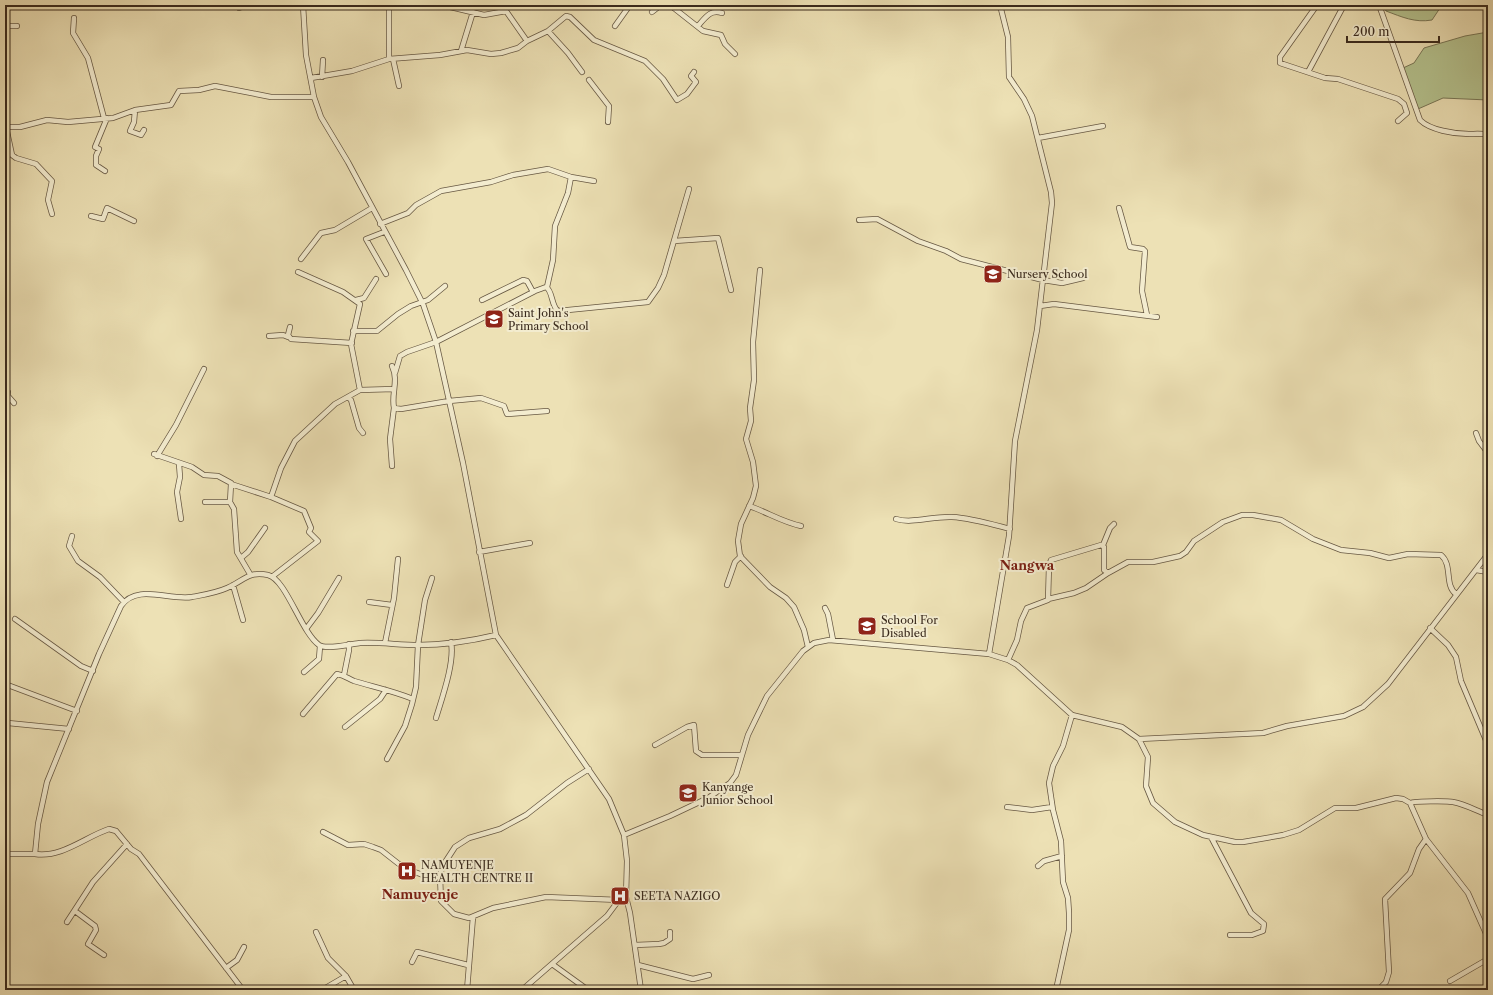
<svg xmlns="http://www.w3.org/2000/svg" width="1493" height="995" viewBox="0 0 1493 995" font-family="'Libre Caslon Text',serif">
	<rect width="100%" height="100%" fill="#ede1b5"/>
	<filter id="stains"><feTurbulence type="fractalNoise" baseFrequency=".005" numOctaves="4"/><feColorMatrix values="0 0 0 0 .2 0 0 0 0 .09 0 0 0 0 .02 0 0 0 .5 -.17"/></filter>
	<radialGradient id="worn" r=".72"><stop offset=".6" stop-color="#630" stop-opacity="0"/><stop offset="1" stop-color="#630" stop-opacity=".3"/></radialGradient>
	<!-- green -->
	<path fill="#b5c38f" stroke="#787656" d="M1383 5H1442L1432 20C1415 23 1402 17 1386 11Z
		M1488 32V100L1443 98 1418 109 1403 68 1414 63 1424 48 1465 36Z"/>
	<g fill="none" stroke-linecap="round" stroke-linejoin="round">
		<defs>
			<path id="minor" d="M237 5 239 8 247 5
				M303 5 306 55 314 97 321 117 348 162 406 270 423 304 436 342 463 463 496 635 609 799 624 835 627 861 626 897 630 913 641 990
				M389 5V59
				M442 5 484 15 506 11 527 41
				M670 5 703 31 721 35 725 44 735 54
				M1317 5 1280 57V63L1325 78 1338 79 1398 99 1404 104 1407 113 1398 121
				M1379 5 1420 120C1430 130 1454 134 1469 134 1475 134 1482 133 1488 135
				M652 12 661 5
				M74 18 73 33 88 58 104 118
				M5 26H17
				M615 26 630 5
				M698 26C705 18 710 9 722 13
				M548 31 566 16 570 17 594 40 645 61 663 79 677 100 687 94 696 82 691 76 694 72
				M461 51 473 12
				M393 59 399 86
				M1308 72 1344 5
				M322 77 323 60
				M311 78 352 71 389 59 440 55 467 50 491 54 501 53 518 48 527 41 548 31 568 53 582 72
				M589 80 609 106 608 122
				M135 110 134 122 130 131 141 135 144 130
				M5 127H20L47 120 68 122 113 118 135 110 171 105 179 91 199 90 215 86 271 97H314
				M6 127 12 155 16 158 36 164 52 181 48 200 52 214
				M1038 138 1103 126
				M105 171 96 165V156L99 149 95 147 107 118
				M1119 208 1130 247 1143 249 1145 251 1142 291 1147 315
				M91 216 103 219 107 208 134 221
				M859 220 877 219 918 241 946 251 961 259 1043 280 1062 283 1083 278
				M380 224 408 213 416 205 441 191 491 182 513 175 548 169 571 177 594 181
				M384 232 366 239 386 274
				M674 241 718 238 731 290
				M301 259 321 233 335 230 372 208
				M760 270 753 342 754 380 750 408 751 421 746 439 753 462 756 486 753 498 741 524 738 541 740 556 770 587 786 598 794 607 804 630 808 647
				M547 287 553 260 555 226 568 193 571 177
				M356 300 364 298 376 279
				M482 300 523 280 527 281 533 292
				M1040 306 1054 304 1157 317
				M290 327 288 335 291 339 352 343
				M353 331H377L398 314 411 306 428 300 445 286
				M269 336 283 335 288 337
				M392 366C399 381 391 393 394 408
				M395 373 400 356 407 352 436 342 535 291 546 287C553 291 551 306 558 311L648 302 658 288 664 275 689 189
				M5 388 8 392 7 395 14 403
				M360 390 394 389
				M348 397 351 400 359 428 363 433
				M1476 433 1479 441 1488 453
				M154 454 192 467 204 475 218 476 231 483
				M157 456 176 425 204 369
				M179 464 180 477 177 492 181 519
				M392 466 390 439 394 408 401 409 449 401 481 398 504 406 507 414 547 411
				M271 497 304 511 311 528 309 532 318 541 273 576
				M205 502H230
				M749 506C767 512 782 522 801 526
				M896 519C912 524 933 516 952 517 971 518 991 524 1010 529
				M72 536 69 546 78 561 100 577 124 602
				M1103 545 1110 528 1114 524
				M479 552 530 543
				M241 558 248 552 265 528
				M1476 570 1488 572
				M250 574 237 552 234 509 230 502 231 484 271 497 281 468 295 441 335 404 360 390 351 344 360 304 343 292 298 272
				M233 585 243 620
				M727 585 735 562 741 556
				M1048 599 1074 593 1086 588 1108 573 1128 562H1153L1180 556 1186 552 1194 541 1223 522 1242 515H1253L1281 520 1313 539 1341 550 1370 553 1389 558 1408 554 1441 555C1453 565 1444 585 1456 594
				M369 602 392 605
				M825 608 828 614 833 640
				M15 619 81 666 93 671
				M1430 628 1448 645 1456 657 1461 681 1488 745
				M306 629 318 613 339 578
				M385 643 394 598 398 559
				M989 654 1009 536 1015 441 1037 330 1052 203 1051 192 1032 116 1024 99 1009 77 1008 37 1000 5
				M1008 660 1017 640 1021 621 1027 608 1048 600 1049 566 1051 560 1101 545 1104 547V570L1108 573
				M304 672 319 659 320 646
				M344 675 349 650V644
				M5 684 77 711
				M303 714 337 674C344 675 347 678 354 681 374 687 394 691 413 699
				M436 718C442 698 455 662 451 642
				M8 723 69 729
				M345 727 380 699 386 690
				M1139 739 1263 733 1287 726 1344 716 1363 707 1388 684 1488 554
				M655 745 687 727 694 725 696 751 702 755H742
				M387 759 405 726 412 704 416 687 418 645 425 600 432 578
				M589 769 567 783 526 815 500 829 469 838 455 847 442 867 440 876 441 901 454 914 469 918 493 908 546 897 619 900
				M1410 803 1426 839 1468 893 1488 938
				M1007 807 1032 810 1052 807
				M323 832 348 845 364 844 373 847 381 850 404 868 439 881
				M624 835 670 816 708 798 730 783 736 775 748 735 767 696 803 651 814 643 829 640 989 654 1008 660 1017 665 1072 715 1122 727 1139 739 1148 757 1146 786 1153 803 1175 822 1203 835 1235 842H1243L1283 835 1299 830 1335 808H1356L1396 798 1403 799 1410 803C1412 801 1448 801 1453 802 1465 804 1477 811 1488 815
				M1211 837 1251 913 1264 924 1263 931 1252 935H1230
				M5 854H35L38 824 47 782 99 654 121 606C137 583 169 601 192 597 203 595 216 593 227 588 244 581 247 571 268 575 286 579 301 632 319 645 326 650 351 644 360 643 380 642 399 645 418 645 444 645 471 641 496 635
				M35 854C62 858 85 837 109 829L116 831 131 849 139 854 243 990
				M1038 866 1044 861 1062 856
				M75 911 95 926 96 930 88 944 104 955
				M67 922 93 882 127 844
				M316 932 328 958 346 976 354 990
				M635 945 659 944 664 943 670 939V932
				M412 962 417 952 468 965
				M552 964 588 990
				M638 965 693 979 709 975
				M226 968 237 960 244 947
				M1450 981 1488 959
				M322 990 346 976
				M467 990 473 917
				M522 990 607 916 619 900 626 897
				M1056 990 1069 930V913L1068 898 1063 882 1061 841 1053 810 1049 783 1053 766 1063 746 1072 715
				M1378 990 1386 982 1389 972 1385 899 1410 873 1419 849 1426 839"/>
		</defs>
		<!-- minor casing -->
		<use href="#minor" stroke="#675843" stroke-width="6"/>
		<!-- minor -->
		<use href="#minor" stroke="#f3eccf" stroke-width="4.5"/>
	</g>
	<!-- icons -->
	<defs>
		<symbol id="school-square" viewBox="-11 -11 22 22"><rect x="-9" y="-9" width="18" height="18" rx="4" fill="#8f2418" stroke="#f3eccf"/><path d="M0-5L7-2L0 1L-7-2ZM-4 1L0 2.5L4 1V4Q0 6-4 4Z" fill="#fff"/></symbol>
		<symbol id="hospital-square" viewBox="-11 -11 22 22"><rect x="-9" y="-9" width="18" height="18" rx="4" fill="#8f2418" stroke="#f3eccf"/><path d="M-5-5h3v3.5h4V-5h3V5h-3V1.5h-4V5h-3Z" fill="#fff"/></symbol>
	</defs>
	<g fill-rule="evenodd">
		<use href="#school-square" x="982" y="263" width="22" height="22"/>
		<use href="#school-square" x="483" y="308" width="22" height="22"/>
		<use href="#school-square" x="856" y="615" width="22" height="22"/>
		<use href="#school-square" x="677" y="782" width="22" height="22"/>
		<use href="#hospital-square" x="396" y="860" width="22" height="22"/>
		<use href="#hospital-square" x="609" y="885" width="22" height="22"/>
	</g>
	<g text-anchor="middle" dominant-baseline="central" stroke-width="4" stroke-linejoin="round" paint-order="stroke">
		<!-- poi labels -->
		<g font-size="11" fill="#3a2a1d" stroke="#f3eccf" text-anchor="start">
			<text x="1007" y="274">Nursery School</text>
			<text x="508" y="313">Saint John's<tspan x="508" dy="13">Primary School</tspan></text>
			<text x="881" y="620">School For<tspan x="881" dy="13">Disabled</tspan></text>
			<text x="702" y="787">Kanyange<tspan x="702" dy="13">Junior School</tspan></text>
			<text x="421" y="865">NAMUYENJE<tspan x="421" dy="13">HEALTH CENTRE II</tspan></text>
			<text x="634" y="896">SEETA NAZIGO</text>
		</g>
		<!-- quarter labels -->
		<g font-size="13" font-weight="bold" fill="#7a1f14" stroke="#f3eccf">
			<text x="1027" y="565">Nangwa</text>
			<text x="420" y="894">Namuyenje</text>
		</g>
	</g>
	<!-- margin -->
	<rect width="1493" height="995" fill="none" stroke="#ede1b5" stroke-width="20"/>
	<rect x="6" y="6" width="1481" height="983" fill="none" stroke="#3a2a1d" stroke-width="2"/>
	<rect x="10" y="10" width="1473" height="975" fill="none" stroke="#3a2a1d"/>
	<!-- scale -->
	<path d="M1347 36v6h92v-6" fill="none" stroke="#3a2a1d" stroke-width="2"/>
	<text x="1353" y="36" font-size="12" fill="#3a2a1d" stroke="#f3eccf" stroke-width="3" paint-order="stroke">200 m</text>
	<rect width="100%" height="100%" filter="url(#stains)"/>
	<rect width="100%" height="100%" fill="url(#worn)"/>
</svg>
